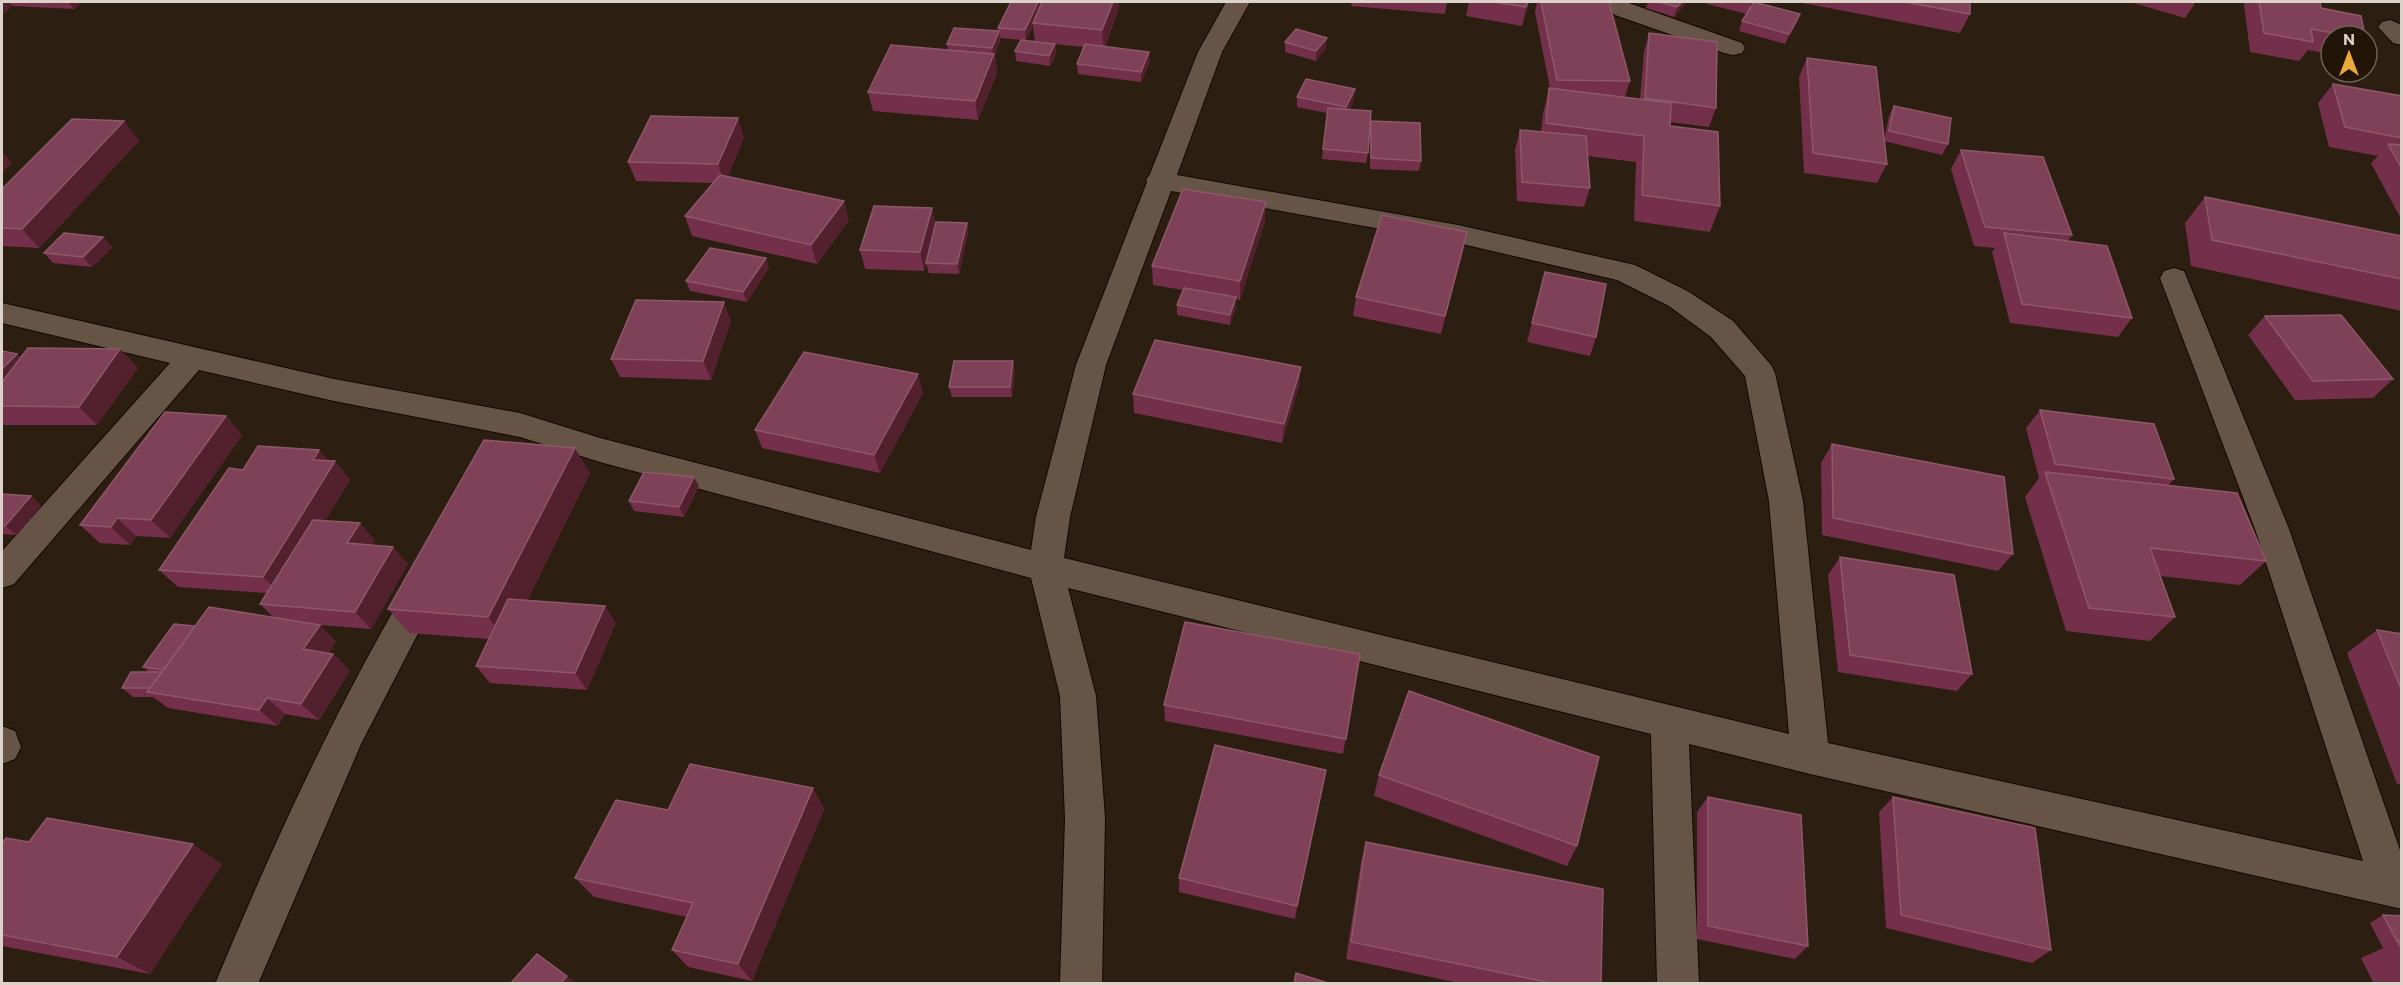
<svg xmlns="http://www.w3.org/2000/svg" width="2403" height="985" viewBox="0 0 2403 985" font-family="Commissioner,sans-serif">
	<rect width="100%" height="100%" fill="#2c1e11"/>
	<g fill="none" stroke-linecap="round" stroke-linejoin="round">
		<defs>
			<path id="street" d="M1226 2H1250L1222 52 1177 175 1458 225 1635 265 1689 292 1733 321 1771 365 1775 373 1803 501 1828 743 2363 861 2255 529 2160 278 2164 271 2174 268 2184 271 2289 529 2402 856V909L1810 774 1689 744 1699 984H1657L1651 734 1068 588 1096 696 1105 818 1102 984H1060L1065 818 1060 696 1031 578 600 462 520 437 334 401 199 370 14 584 2 588V551L170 363 2 323V303L334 379 520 413 600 438 1031 550 1036 517 1076 365 1147 182 1146 180 1150 174 1198 52ZM1171 191 1458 243 1617 280 1669 306 1711 337 1745 376 1769 501 1789 734 1064 558 1070 517 1106 365Z
				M1599 2H1626L1742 43 1745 48 1742 53 1733 55 1724 53 1615 15Z
				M2390 20 2402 25V45L2393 43 2378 27 2382 22Z
				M425 573 437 577 442 587 361 744 258 984H215C273 844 336 707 413 577Z
				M2 726 15 731 21 747 15 759 2 764Z"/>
		</defs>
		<!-- street casing -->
		<use href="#street" stroke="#140801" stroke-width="2"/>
		<!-- street -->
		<use href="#street" fill="#665547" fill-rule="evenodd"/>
	</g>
	<!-- wall -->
	<path fill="#742f4a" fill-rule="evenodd" d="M2 2H82L74 9 13 6 12 5 2 15Z
		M1011 2H1119V8L1105 47 1149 52 1150 62 1141 82 1078 74 1077 64 1084 47 1043 43 1055 44 1056 54 1050 66 1016 61 1015 51 1021 40 1000 38V41L995 55 997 73 978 120 873 111 868 92 948 50 947 44 999 31 998 28ZM1033 26 1035 42 1026 40Z
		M1352 2H1447L1445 14 1351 6Z
		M1469 2H1529L1522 26 1466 16Z
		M1537 2H1609L1630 81 1625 97 1640 99 1644 52 1649 33 1716 108 1709 127 1670 122V126L1720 206 1710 232 1634 221 1636 162 1587 156 1590 188 1584 207 1517 201 1515 150 1520 130 1541 132 1543 114 1549 88H1550L1535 12Z
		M1648 2H1687L1674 17 1646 8Z
		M1708 2H1752L1748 12 1800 14 1796 24 1785 44 1739 31 1742 21 1747 14 1707 4Z
		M1797 2H1970V14L1960 33Z
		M2130 2H2196L2185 18Z
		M2246 2H2320L2321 8 2365 36H2331V54L2308 50 2299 61 2250 52 2244 4Z
		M1285 42 1326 48 1316 61 1285 52Z
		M1807 58 1884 141 1889 116 1894 106 1948 144 1942 155 1884 141 1887 164 1877 183 1804 173 1799 77Z
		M2333 84 2402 96V221L2371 163 2378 156 2329 147 2318 103Z
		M1297 97 1354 99 1349 110 1368 153 1366 163 1322 159 1327 113 1297 107Z
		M124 121 139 141 39 248 2 246V189Z
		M1371 121 1421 161 1419 171 1370 169V131Z
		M744 137 728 176 849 220 817 264 692 236 685 216 713 183 636 181 628 162Z
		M1961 150 2072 235 2068 241 2132 318 2118 337 2010 323 1992 252 1995 248 1974 246 1951 169Z
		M2205 197 2402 236V311L2191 266 2185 223Z
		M1265 221 1240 300 1236 299V307L1230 325 1177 315V305L1183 290 1153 285 1152 266Z
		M967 223 968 233 959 274 929 273 926 263 924 271 865 269 860 250 936 224Z
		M103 237 112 247 92 267 53 263 44 253Z
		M1463 251 1441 334 1353 316 1356 297Z
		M766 258 769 268 747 302 690 291 686 281Z
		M1545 272 1596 337 1590 356 1527 342Z
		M2265 316 2393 379 2373 398 2295 400 2248 335Z
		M731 321 711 380 620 377 611 359Z
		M120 349 138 368 97 425H3L2 423V351L17 354 20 357Z
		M1015 371 1012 397H952L949 387Z
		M1299 386 1282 443 1134 413 1133 394Z
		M923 393 880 473 762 448 755 430Z
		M2040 410 2174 479 2168 485 2266 561 2240 585 2160 576 2175 617 2150 641 2066 631 2025 497 2039 478 2026 428Z
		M226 416 242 435 170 538 136 536 130 545 100 543 80 525Z
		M1832 444 2013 554 1998 571 1822 535 1821 463Z
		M319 450 328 461H335L350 480 325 521 360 523 375 541 372 545 408 564 371 629 320 625 336 642 328 653 333 654 350 671 319 720 285 714 278 726 168 708 153 697H133L122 688 149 672 143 667 195 626 273 617 260 604 266 593 178 587 159 570 243 470Z
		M590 473 527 601 616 623 587 690 490 683 476 666 489 639 409 633 388 609Z
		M699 486 684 517 634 511 629 501Z
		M2 494 31 496 41 506 17 535 2 534Z
		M1840 557 1972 674 1957 691 1838 672 1828 575Z
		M2377 630 2402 634V785L2397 784 2347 653Z
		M1360 654 1343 754 1165 721 1164 705Z
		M1326 770 1295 919 1179 892V878Z
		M1379 775 1577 846 1567 866 1374 796Z
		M813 788 824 809 752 981 688 967 672 950 687 917 594 897 575 878 668 810Z
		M1708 797 1808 946 1795 959 1697 939V812Z
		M1893 797 2051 950 2032 963 1886 928 1879 812Z
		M29 842 222 864 150 974 2 946V843Z
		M1366 842 1601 984H1464L1346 959 1361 862Z
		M2383 915 2402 916V984H2374L2361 958 2383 948 2370 923Z"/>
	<!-- shaded-wall -->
	<path fill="#52212d" d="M2 2H9L12 5 2 15Z
		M68 2H82L74 9Z
		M1038 2H1044L1033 23V25L1026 41 1025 30Z
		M1113 2H1119V8L1104 49 1102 30Z
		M1528 2H1529L1522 26 1526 7Z
		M1682 2H1687L1674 17 1677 7Z
		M1800 14 1796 24 1785 44 1789 34Z
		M999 31 1000 41 995 55 997 73 978 120 975 101 993 56 992 48Z
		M1327 38 1326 48 1316 61V51Z
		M1055 44 1056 54 1050 66 1049 56Z
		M1149 52 1150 62 1141 82V72Z
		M1355 89 1354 99 1345 117 1346 107Z
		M738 118 744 137 725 184 718 164Z
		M124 121 139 141 39 248 22 229Z
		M3 153 12 163 2 173V154Z
		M844 201 849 220 817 264 811 245Z
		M1266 202 1265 221 1240 300V281Z
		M932 208 936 227 924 271 920 252Z
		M967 223 968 233 959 274 957 264Z
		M1467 232 1463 251 1441 334 1445 316Z
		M103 237 112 247 92 267 83 257Z
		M766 258 769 268 747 302 743 292Z
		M1236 297V307L1230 325V315Z
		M724 302 731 321 711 380 703 361Z
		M120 349 138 368 97 425 79 407Z
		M17 354 27 364 2 388V369Z
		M1013 361 1015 371 1012 397 1010 387Z
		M1301 367 1299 386 1282 443 1284 424Z
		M918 374 923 393 880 473 874 455Z
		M226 416 242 435 170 538 151 520Z
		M575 448 590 473 507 641 488 617Z
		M319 450 332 466 335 461 350 480 281 594 263 577 313 460Z
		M694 477 699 486 684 517 679 507Z
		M31 496 41 506 17 535 5 526Z
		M117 518 136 536 130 545 111 527Z
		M360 523 375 541 363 561 347 543Z
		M393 547 408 564 371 629 355 612Z
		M605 606 616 623 587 690 575 673Z
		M320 625 336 642 320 666 303 649Z
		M333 654 350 671 319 720 301 704Z
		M267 698 285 714 278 726 259 710Z
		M1326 770 1323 785 1295 919 1297 906Z
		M813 788 824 809 752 981 738 964Z
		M193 844 222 864 150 974 117 957Z
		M567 976 575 982 574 984H560Z"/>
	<!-- building -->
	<path fill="#7f4157" stroke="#8d5869" stroke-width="1.5" d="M1011 2H1038L1025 30 998 28Z
		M1042 2H1113L1102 30 1033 23Z
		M1494 2H1528L1526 7Z
		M1541 2H1609L1630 81 1557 80Z
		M1660 2H1682L1677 7Z
		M1754 2 1800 14 1789 34 1742 21Z
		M1905 2H1970V14Z
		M2259 2H2320L2321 8 2361 16 2365 36H2350L2311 29 2313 42 2264 33Z
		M954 28 999 31 992 48 947 44Z
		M1296 29 1327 38 1316 51 1285 42Z
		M1649 33 1717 42 1716 108 1645 98Z
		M1021 40 1055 44 1049 56 1015 51Z
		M1085 44 1149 52 1141 72 1077 64Z
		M891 45 994 54 975 101 868 92Z
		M1807 58 1876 67 1887 164 1813 153Z
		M1306 79 1355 89 1346 107 1297 97Z
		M2333 84 2402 96V138L2345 127Z
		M1549 88 1671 103 1670 126 1718 132 1720 206 1642 195 1644 136 1546 123Z
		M1894 106 1951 118 1948 144 1889 131Z
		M1328 108 1371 111 1368 153 1323 149Z
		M651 116 738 118 718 164 628 162Z
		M72 119 124 121 22 229 2 228V189Z
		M1371 121 1420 123 1421 161 1371 158Z
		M1520 130 1586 136 1590 188 1522 182Z
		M2388 144 2402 145V169Z
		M1961 150 2043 157 2072 235 1985 227Z
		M720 175 844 201 811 245 685 216Z
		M1183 189 1266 202 1240 281 1152 266Z
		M2205 197 2402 236V279L2212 240Z
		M874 206 932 208 920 252 860 250Z
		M1382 215 1467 232 1445 316 1356 297Z
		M936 222 967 223 957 264 926 263Z
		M64 233 103 237 83 257 44 253Z
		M2004 233 2107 246 2132 318 2022 304Z
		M710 248 766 258 743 292 686 281Z
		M1545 272 1606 284 1596 337 1532 323Z
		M1184 288 1236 297 1230 315 1177 305Z
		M636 300 724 302 703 361 611 359Z
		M2341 315 2393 379 2313 381 2265 316Z
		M1155 340 1301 367 1284 424 1133 394Z
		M28 348 120 349 79 407 2 406V382Z
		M2 351 17 354 2 369Z
		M804 352 918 374 874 455 755 430Z
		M954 361H1013L1010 387H949Z
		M2040 410 2154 424 2174 479 2055 464Z
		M165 412 226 416 151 520 117 518 111 527 80 525Z
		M484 440 575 448 488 617 388 609Z
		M1832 444 2004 477 2013 554 1833 518Z
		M258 446 319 450 313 460 335 461 263 577 159 570 229 468 243 470Z
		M644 472 694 477 679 507 629 501Z
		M2045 472 2237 493 2266 561 2150 548 2175 617 2089 608Z
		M2 494 31 496 5 526H2Z
		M313 520 360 523 347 543 393 547 355 612 260 604Z
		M1840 557 1954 575 1972 674 1850 655Z
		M508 599 605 606 575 673 476 666Z
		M209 607 320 625 303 649 333 654 301 704 267 698 259 710 147 692Z
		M1185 622 1360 654 1346 739 1164 705Z
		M174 624 195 626 164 670 143 667Z
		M2377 630 2402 634V691Z
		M131 672H162L150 688H122Z
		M1409 691 1599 757 1577 846 1379 775Z
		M1215 745 1326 770 1297 906 1179 878Z
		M690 764 813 788 738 964 672 950 693 903 575 878 616 800 668 810Z
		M1708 797 1801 815 1808 946 1708 926Z
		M1893 797 2035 828 2051 950 1901 915Z
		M47 818 193 844 117 957 2 935V843L6 838 29 842Z
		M1366 842 1603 889 1601 984H1556L1351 942Z
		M2383 915 2402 916V941H2397Z
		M2397 940 2402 941V949Z
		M537 954 567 976 560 984H510Z
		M1296 973 1331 984H1294Z"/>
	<!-- border -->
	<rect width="2403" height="985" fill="none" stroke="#dbd2c9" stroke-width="6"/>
	<!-- north arrow -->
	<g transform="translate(2349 54)"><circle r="28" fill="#221508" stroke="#6c6155" stroke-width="1.5"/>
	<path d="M0-4.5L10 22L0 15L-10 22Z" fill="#eca93b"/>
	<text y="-9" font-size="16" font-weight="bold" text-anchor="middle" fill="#dbd2c9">N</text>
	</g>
</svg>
